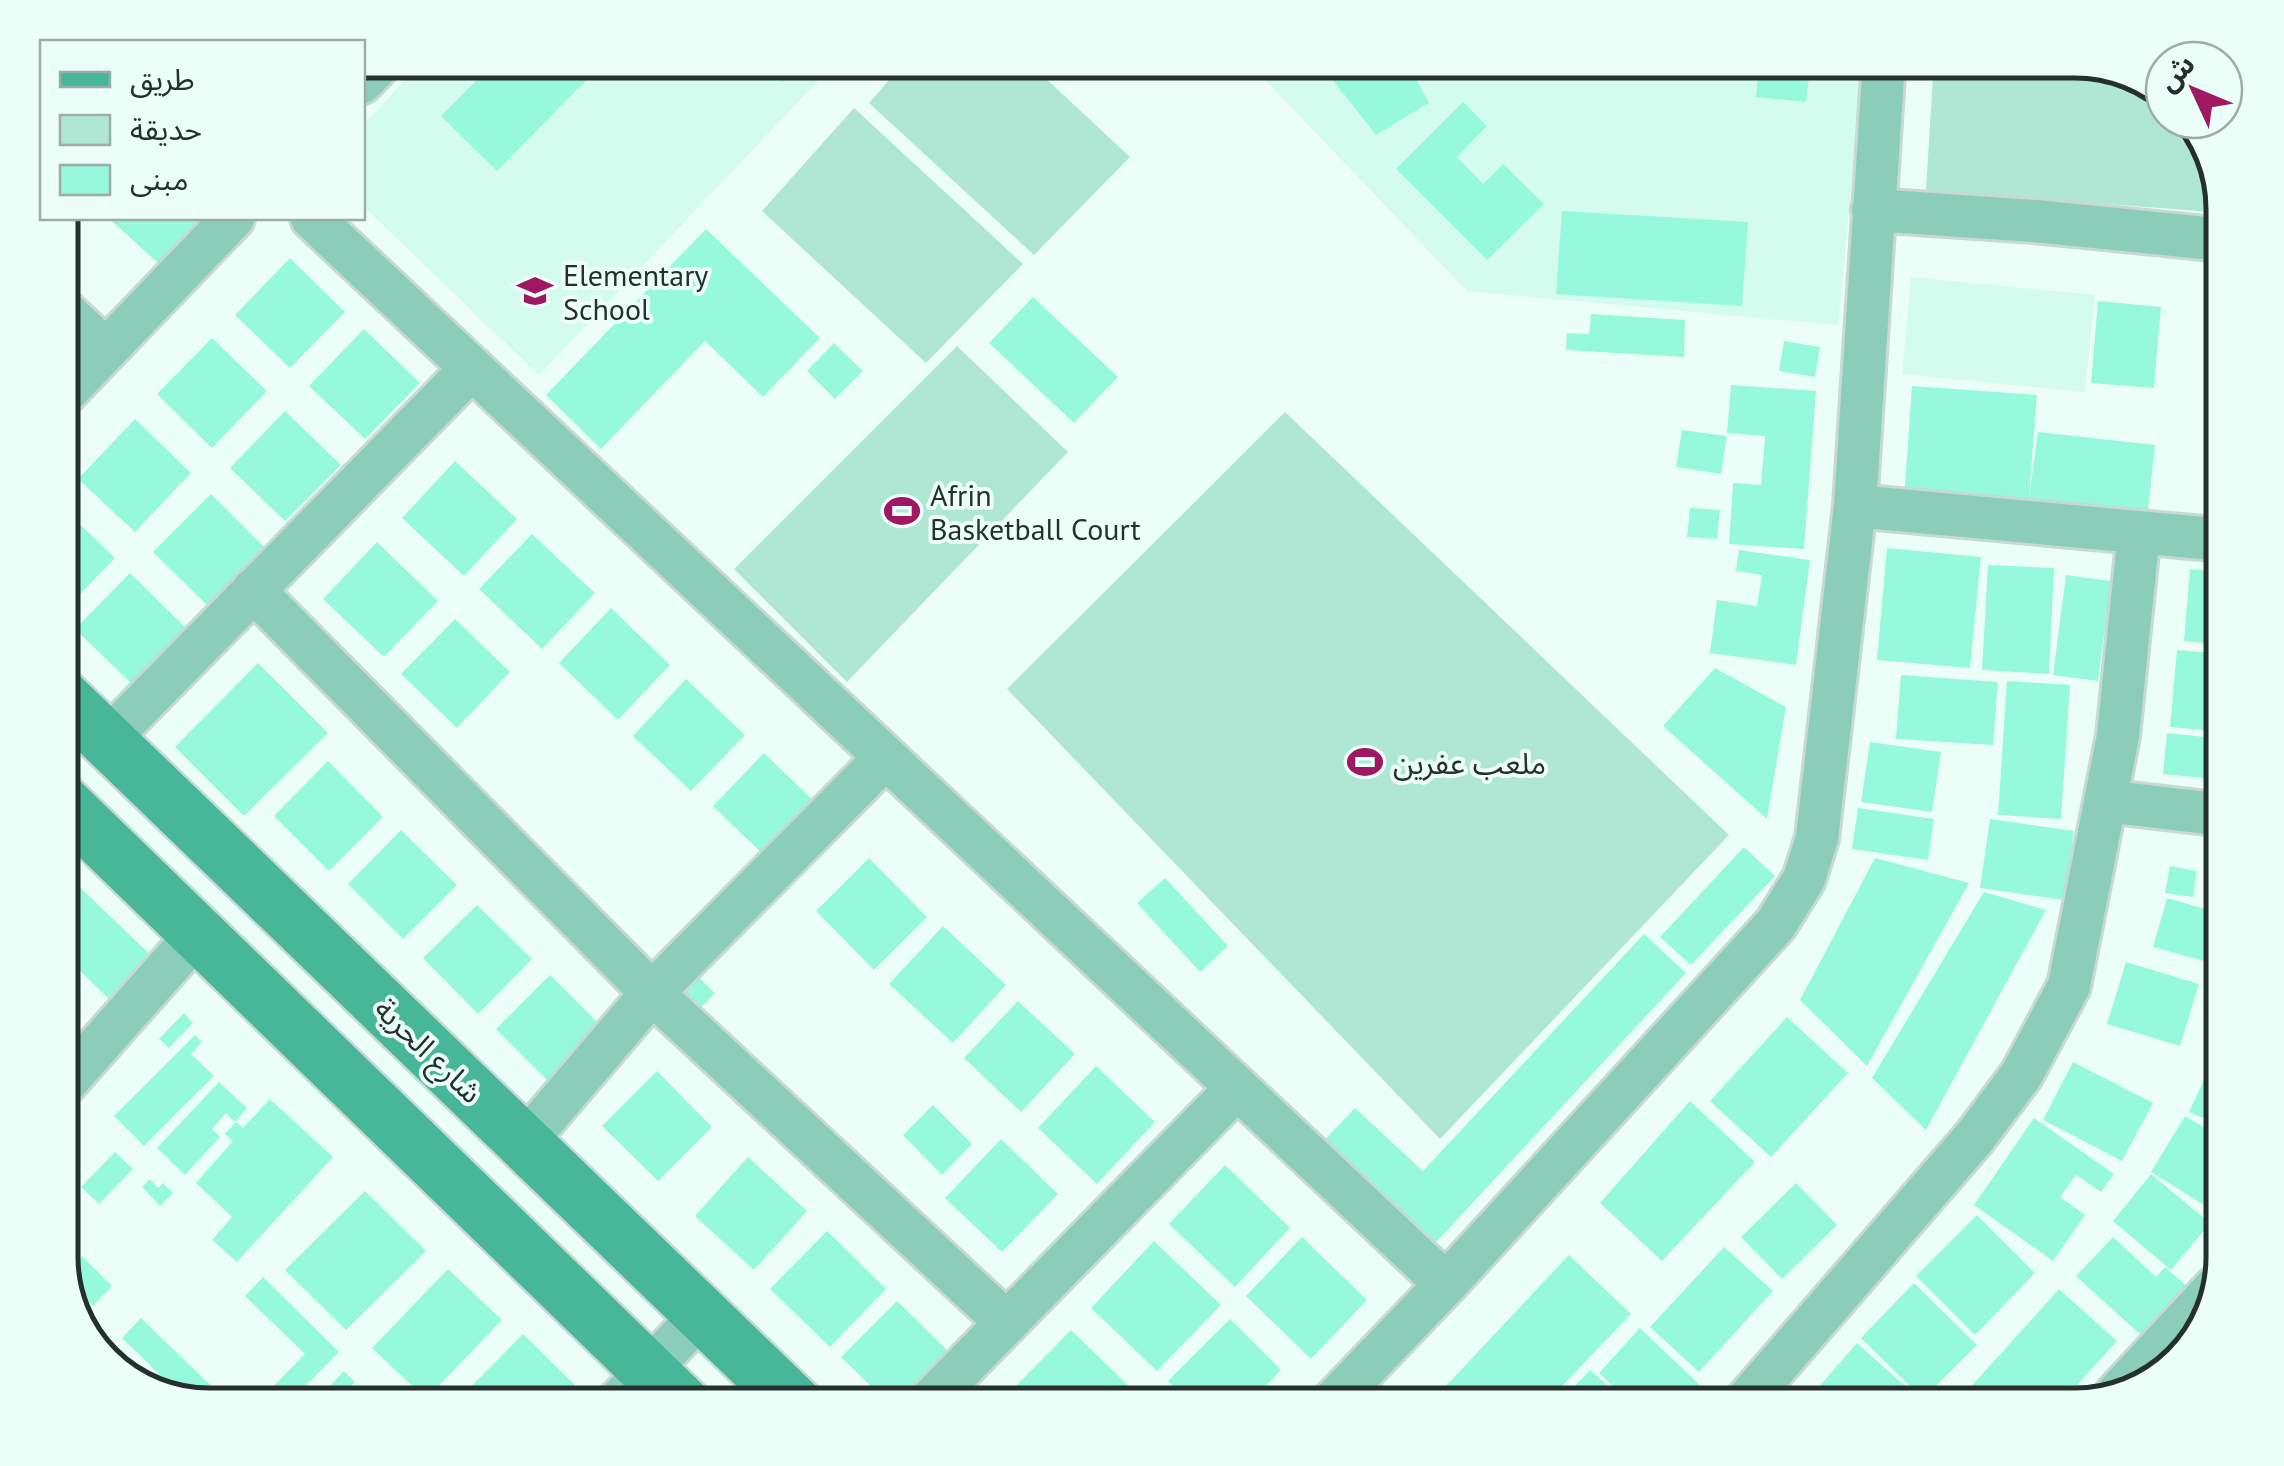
<svg xmlns="http://www.w3.org/2000/svg" width="2284" height="1466" viewBox="0 0 2284 1466" font-family="'PT Sans','Noto Sans Arabic',sans-serif">
	<rect width="100%" height="100%" fill="#ebfef8"/>
	<!-- built -->
	<path fill="#d3fbee" d="M424 60H838L539 375 363 206 362 126Z
		M1246 60H1864L1838 325 1467 291Z
		M1911 277 2095 295 2085 392 1902 374Z"/>
	<!-- green -->
	<path fill="#afe6d4" d="M907 60H1026L1130 157 1034 255 869 103Z
		M1934 60H2075L2157 85 2164 92V120H2191C2211 142 2224 182 2224 213L1926 190Z
		M854 108 1023 264 926 363 762 211Z
		M957 346 1068 452 847 682 734 569Z
		M1285 412 1729 835 1440 1139 1007 689Z"/>
	<!-- building -->
	<path fill="#96f9db" d="M497 60H606L497 171 441 116Z
		M759 60H802L782 82Z
		M1317 60H1406L1429 103 1376 135Z
		M1729 60H1811L1806 102 1756 97 1759 66 1729 63Z
		M1463 102 1487 126 1457 157 1483 184 1503 164 1544 204 1487 260 1396 169Z
		M1562 211 1748 222 1742 306 1556 294Z
		M115 218H206L161 266 112 221Z
		M706 229 820 338 763 397 705 341 601 449 546 395Z
		M290 258 345 312 290 368 235 315Z
		M1033 297 1118 377 1074 423 989 343Z
		M2098 301 2161 307 2154 388 2091 383Z
		M1591 314 1685 320 1684 357 1566 350 1567 333 1589 334Z
		M60 324 89 352 60 381Z
		M364 329 420 383 365 439 309 386Z
		M212 338 267 391 212 448 157 394Z
		M1784 341 1820 347 1815 377 1779 371Z
		M834 343 863 371 835 399 807 371Z
		M2221 377H2224V410L2218 409Z
		M1731 385 1816 391 1804 549 1729 544 1733 483 1761 485 1765 436 1727 433Z
		M1912 386 2037 395 2029 497 2038 432 2155 445 2147 520 1904 499Z
		M285 411 341 465 285 521 230 468Z
		M135 419 191 473 135 532 78 479Z
		M1682 430 1727 436 1721 474 1676 467Z
		M2221 442H2224V518L2212 517Z
		M455 461 517 519 464 576 402 518Z
		M211 494 264 547 207 605 153 552Z
		M60 505 115 558 60 615Z
		M1690 508 1720 510 1717 539 1687 537Z
		M532 534 595 593 542 649 479 589Z
		M377 542 438 601 384 657 323 599Z
		M1887 548 1981 557 1970 668 1877 660Z
		M1739 550 1810 560 1796 665 1710 653 1717 600 1757 606 1762 575 1736 571Z
		M1988 565 2054 568 2049 674 1982 670Z
		M2190 569 2224 572V645L2184 641Z
		M130 573 187 629 133 685 75 629Z
		M2066 575 2111 581 2098 681 2053 675Z
		M611 608 670 665 618 720 559 663Z
		M455 619 510 672 457 728 401 674Z
		M2177 650 2224 654V732L2170 727Z
		M258 663 328 733 244 816 175 747Z
		M1715 668 1786 707 1767 819 1663 726Z
		M1901 675 1998 682 1993 745 1896 739Z
		M686 679 745 735 691 791 633 736Z
		M2007 681 2070 685 2061 819 1998 815Z
		M2167 733 2224 739V780L2163 774Z
		M1870 742 1941 752 1932 812 1861 802Z
		M764 753 819 806 768 859 713 806Z
		M328 761 383 817 329 871 274 816Z
		M1858 808 1934 819 1928 860 1852 849Z
		M1990 819 2074 831 2064 900 1980 888Z
		M401 830 457 885 403 939 348 884Z
		M1744 847 1775 876 1691 965 1660 937Z
		M869 858 927 917 874 970 816 911Z
		M1875 858 1969 883 1867 1066 1800 1000Z
		M2170 866 2197 871 2193 897 2165 893Z
		M60 868 163 967 120 1010 60 951Z
		M1165 878 1228 946 1200 972 1137 903Z
		M1984 892 2046 910 1926 1130 1872 1078Z
		M2167 898 2219 913 2204 961 2153 947Z
		M477 905 532 959 478 1014 423 958Z
		M943 926 1006 985 953 1043 889 984Z
		M1644 934 1686 973 1427 1252 1316 1149 1355 1108 1423 1171Z
		M2126 962 2199 984 2180 1046 2107 1024Z
		M695 974 715 993 697 1012 676 993Z
		M550 975 605 1030 551 1084 496 1029Z
		M1018 1001 1075 1054 1021 1112 964 1058Z
		M184 1013 193 1023 169 1048 159 1039Z
		M1787 1017 1848 1073 1771 1157 1710 1101Z
		M195 1035 202 1042 191 1054 214 1076 144 1146 114 1116Z
		M2073 1062 2153 1103 2122 1161 2043 1120Z
		M2212 1063 2224 1068V1098L2219 1095 2208 1120 2189 1112Z
		M1096 1066 1155 1122 1097 1184 1038 1128Z
		M657 1071 712 1127 658 1181 602 1126Z
		M219 1082 247 1108 235 1122 226 1113 212 1129 220 1137 185 1175 157 1148Z
		M270 1099 333 1157 237 1262 212 1240 232 1217 196 1183 233 1141 225 1134 236 1122 243 1128Z
		M1690 1101 1755 1162 1662 1261 1600 1203Z
		M933 1105 972 1144 942 1175 903 1135Z
		M2185 1116 2224 1139 2222 1216 2151 1172Z
		M2034 1118 2114 1174 2101 1192 2076 1175 2060 1197 2085 1215 2053 1261 1974 1205Z
		M1001 1139 1058 1194 1002 1252 945 1198Z
		M115 1152 133 1169 99 1204 81 1187Z
		M748 1157 807 1211 754 1270 695 1216Z
		M1225 1165 1290 1228 1235 1287 1169 1224Z
		M2151 1174 2210 1223 2171 1270 2113 1221Z
		M150 1179 158 1188 163 1183 173 1193 160 1206 142 1187Z
		M1796 1183 1837 1225 1782 1279 1741 1237Z
		M365 1191 426 1251 346 1330 285 1270Z
		M60 1203 75 1217 60 1233Z
		M1977 1215 2035 1273 1975 1335 1916 1276Z
		M827 1231 886 1289 830 1347 770 1289Z
		M1302 1237 1367 1300 1311 1359 1246 1296Z
		M2113 1237 2156 1277 2165 1267 2189 1288 2143 1337 2076 1276Z
		M1154 1241 1221 1305 1157 1371 1091 1308Z
		M1724 1247 1773 1291 1699 1372 1650 1327Z
		M1569 1255 1631 1314 1543 1406H1427Z
		M82 1256 112 1286 93 1306 63 1275Z
		M448 1269 502 1320 426 1399 372 1348Z
		M263 1277 339 1352 285 1406H254L305 1354 245 1296Z
		M1914 1283 1977 1345 1923 1399 1861 1338Z
		M2059 1289 2117 1341 2058 1406H1984L1967 1391Z
		M897 1301 953 1356 904 1406H891L841 1357Z
		M141 1318 232 1406H209L185 1399 122 1338Z
		M1230 1319 1281 1370 1246 1406H1194L1168 1381Z
		M1640 1328 1700 1385 1681 1406H1634L1599 1373Z
		M1071 1330 1134 1391 1119 1406H1026L1011 1391Z
		M523 1334 575 1385 555 1406H452Z
		M1857 1343 1923 1402 1919 1406H1802Z
		M1590 1370 1596 1375 1629 1406H1556Z
		M344 1371 355 1382 336 1400 326 1390Z
		M1960 1396 1971 1406H1950Z"/>
	<g fill="none" stroke-linecap="round" stroke-linejoin="round">
		<defs>
			<path id="street" d="M362 82 383 60
				M1873 210 2035 221 2224 240
				M312 218 1446 1284
				M60 307 106 350
				M60 398 233 218
				M1855 506 2224 540
				M253 590 652 993 1007 1323
				M107 740 472 368
				M2105 801 2224 815
				M60 1089 199 932
				M524 1143 652 993 885 758
				M2116 1395 2215 1288
				M614 1406 702 1314
				M925 1406 1236 1089
				M1329 1406 1446 1284 1776 924 1804 879 1817 838 1855 506 1884 60
				M1742 1406 1975 1137 2022 1074 2069 986 2118 736 2139 532"/>
			<path id="secondary" d="M60 695 797 1406
				M60 800 685 1406"/>
		</defs>
		<!-- street casing -->
		<use href="#street" stroke="#c7d9d3" stroke-width="48"/>
		<!-- secondary casing -->
		<use href="#secondary" stroke="#c7d9d3" stroke-width="60"/>
		<!-- street -->
		<use href="#street" stroke="#8bcdb9" stroke-width="42"/>
		<!-- secondary -->
		<use href="#secondary" stroke="#47b699" stroke-width="55"/>
	</g>
	<!-- icons -->
	<defs>
		<symbol id="school-bare" viewBox="-9 -9 18 18"><path d="M0-5L7-2L0 1L-7-2ZM-4 1L0 2.5L4 1V4Q0 6-4 4Z" fill="#a01764" stroke="#ebfef8" stroke-width="2.5" paint-order="stroke"/></symbol>
		<symbol id="stadium-bare" viewBox="-9 -9 18 18"><path d="M0-5a6.5 5 0 1 0 0 10a6.5 5 0 1 0 0-10ZM-3.5-1.8h7v3.6h-7Z" fill="#a01764" stroke="#ebfef8" stroke-width="2.5" paint-order="stroke"/></symbol>
	</defs>
	<g fill-rule="evenodd">
		<use href="#school-bare" x="510" y="266" width="50" height="50"/>
		<use href="#stadium-bare" x="877" y="486" width="50" height="50"/>
		<use href="#stadium-bare" x="1340" y="737" width="50" height="50"/>
	</g>
	<g text-anchor="middle" dominant-baseline="central" stroke-width="8" stroke-linejoin="round" paint-order="stroke">
		<!-- poi labels -->
		<g font-size="30" fill="#25302d" stroke="#ebfef8" text-anchor="start">
			<text x="563" y="274">Elementary<tspan x="563" dy="34">School</tspan></text>
			<text x="930" y="494">Afrin<tspan x="930" dy="34">Basketball Court</tspan></text>
			<text x="1393" y="762">ملعب عفرين</text>
		</g>
		<!-- street labels -->
		<g font-size="30" fill="#25302d" stroke="#ebfef8">
			<text transform="translate(429 1050) rotate(44)">شارع الحرية</text>
		</g>
	</g>
	<!-- crop -->
	<path d="M0 0H2284V1466H0ZM209 78H2075A131 131 0 0 1 2206 209V1257A131 131 0 0 1 2075 1388H209A131 131 0 0 1 78 1257V209A131 131 0 0 1 209 78Z" fill="#ebfef8" fill-rule="evenodd"/>
	<path fill="none" stroke="#25302d" stroke-width="5" d="M209 78H2075A131 131 0 0 1 2206 209V1257A131 131 0 0 1 2075 1388H209A131 131 0 0 1 78 1257V209A131 131 0 0 1 209 78Z"/>
	<!-- legend -->
	<rect x="40" y="40" width="325" height="180" fill="#ebfef8" stroke="#9caca7" stroke-width="2.5"/>
	<rect x="60" y="72" width="50" height="15" fill="#47b699" stroke="#9caca7" stroke-width="2.5"/>
	<text x="130" y="90" font-size="30" fill="#25302d">طريق</text>
	<rect x="60" y="115" width="50" height="30" fill="#afe6d4" stroke="#9caca7" stroke-width="2.5"/>
	<text x="130" y="140" font-size="30" fill="#25302d">حديقة</text>
	<rect x="60" y="165" width="50" height="30" fill="#96f9db" stroke="#9caca7" stroke-width="2.5"/>
	<text x="130" y="190" font-size="30" fill="#25302d">مبنى</text>
	<!-- north arrow -->
	<g transform="translate(2194 90) rotate(314)"><circle r="48" fill="#ebfef8" stroke="#9caca7" stroke-width="2.5"/>
	<path d="M0-8L18 38L0 25L-18 38Z" fill="#a01764"/>
	<text y="-15" font-size="28" font-weight="bold" text-anchor="middle" fill="#25302d">ش</text>
	</g>
</svg>
